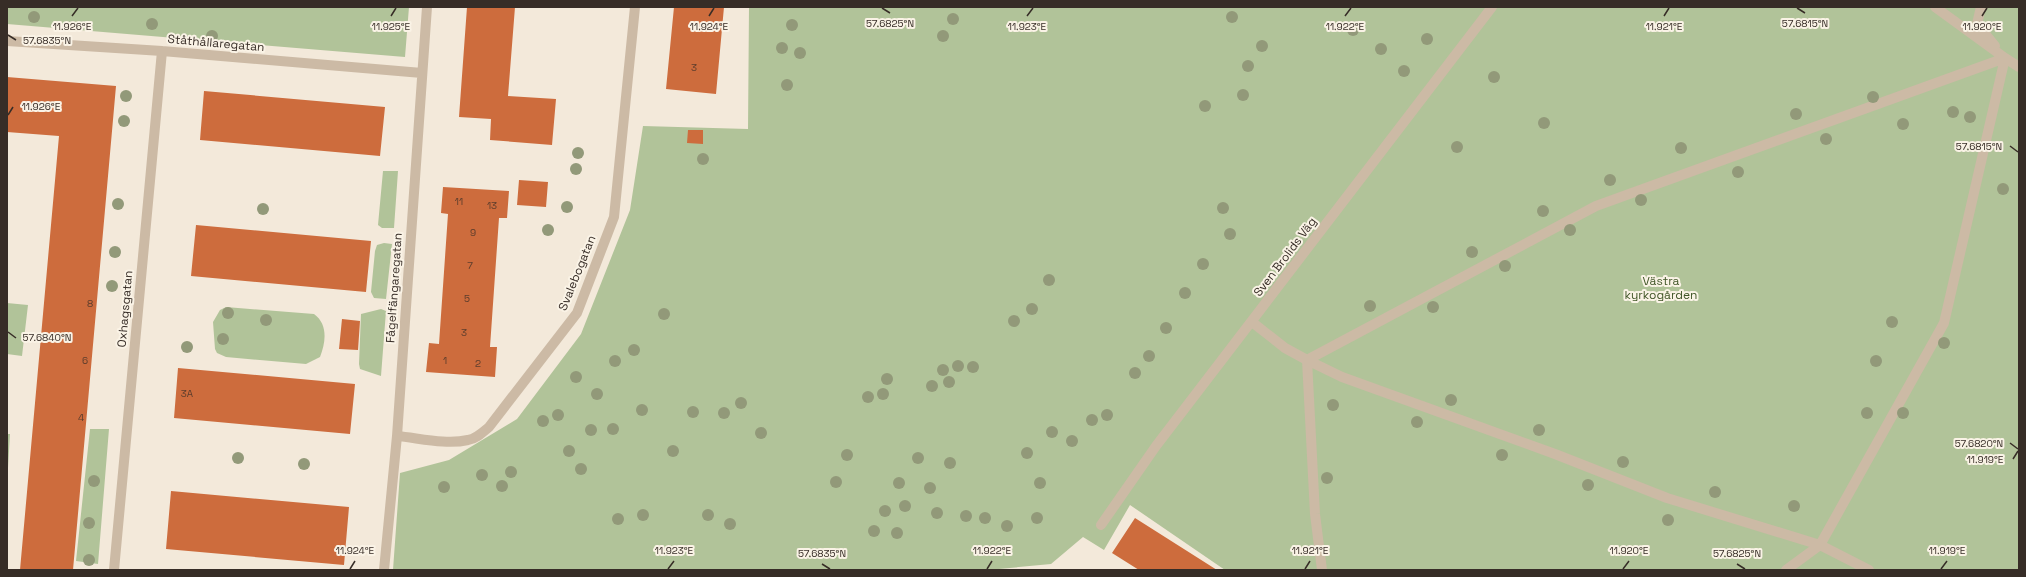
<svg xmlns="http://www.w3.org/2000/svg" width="2026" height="577" viewBox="0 0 2026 577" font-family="'Space Grotesk',sans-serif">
	<rect width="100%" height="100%" fill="#f3e9da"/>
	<!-- green -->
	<path fill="#b1c399" d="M7 7H409L405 57 7 24Z
		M749 7H2019V570H1225L1130 505 1104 550 1083 537 1051 564 988 570H393L400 473 449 460 517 419 581 334 630 210 643 126 748 129Z
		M383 171H398L394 228H382L378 225Z
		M384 243 392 244 386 299 374 298 371 292 375 251 377 245Z
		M7 303 28 305 22 356 7 354Z
		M226 307 314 314C328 324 326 342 320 357L306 364 226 357 217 353 215 349 213 322 220 310Z
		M381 309 386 311 381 376 360 369 359 364 361 314Z
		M90 429H109L98 564 76 561Z
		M7 434H10L7 485Z"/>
	<!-- building -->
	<path fill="#cd6c3d" d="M467 7H515L508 96 556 99 552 145 490 140 491 119 459 117Z
		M674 7H724L716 94 666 89Z
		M7 77 116 86 73 570H20L59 136 7 132Z
		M204 91 385 107 380 156 200 140Z
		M688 130H703V144L687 143Z
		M519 180 548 182 546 207 517 205Z
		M443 187 509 191 507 218H499L490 347H497L495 377 426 372 429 343 439 344 448 214 441 213Z
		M196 225 371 241 366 292 191 276Z
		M342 319 360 321 358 350 339 349Z
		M178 368 355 384 350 434 174 418Z
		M171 491 349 507 344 565 166 549Z
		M1135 518 1217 570H1139L1112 553Z"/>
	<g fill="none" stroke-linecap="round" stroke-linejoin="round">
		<!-- minor -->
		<path stroke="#ccbaa5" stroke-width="10" d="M1981 7 1977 24 1995 46
			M7 41 162 51 422 73
			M1252 322 1285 348 1307 360 1315 514 1322 570
			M1307 360 1596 206 2005 58 2019 67
			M1307 360 1342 377 1555 454 1667 498 1820 545 1869 570
			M397 436C419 438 446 445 468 440 476 439 483 432 489 427L577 313 614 217 635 7
			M1101 525 1156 446 1492 7
			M114 570 162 51
			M384 570 397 436 427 7
			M1786 570 1820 545 1944 323 2005 58 1935 7"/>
	</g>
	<!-- trees -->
	<g fill="#929979">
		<circle cx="34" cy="17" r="6"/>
		<circle cx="1232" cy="17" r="6"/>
		<circle cx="953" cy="19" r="6"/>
		<circle cx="152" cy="24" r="6"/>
		<circle cx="792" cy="25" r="6"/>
		<circle cx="1353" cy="30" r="6"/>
		<circle cx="212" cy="36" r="6"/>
		<circle cx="943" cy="36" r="6"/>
		<circle cx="1427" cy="39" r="6"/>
		<circle cx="1262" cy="46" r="6"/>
		<circle cx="782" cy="48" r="6"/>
		<circle cx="1381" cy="49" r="6"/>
		<circle cx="800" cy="53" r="6"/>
		<circle cx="1248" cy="66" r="6"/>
		<circle cx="1404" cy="71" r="6"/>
		<circle cx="1494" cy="77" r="6"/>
		<circle cx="787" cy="85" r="6"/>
		<circle cx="1243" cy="95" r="6"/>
		<circle cx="126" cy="96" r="6"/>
		<circle cx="1873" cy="97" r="6"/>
		<circle cx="1205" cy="106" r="6"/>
		<circle cx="1953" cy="112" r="6"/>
		<circle cx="1796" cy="114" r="6"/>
		<circle cx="1970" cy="117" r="6"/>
		<circle cx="124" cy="121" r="6"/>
		<circle cx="1544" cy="123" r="6"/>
		<circle cx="1903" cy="124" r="6"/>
		<circle cx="1826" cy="139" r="6"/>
		<circle cx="1457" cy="147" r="6"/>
		<circle cx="1681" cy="148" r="6"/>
		<circle cx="578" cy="153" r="6"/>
		<circle cx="703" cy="159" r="6"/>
		<circle cx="576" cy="169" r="6"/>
		<circle cx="1738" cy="172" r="6"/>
		<circle cx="1610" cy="180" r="6"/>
		<circle cx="2003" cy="189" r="6"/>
		<circle cx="1641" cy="200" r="6"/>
		<circle cx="118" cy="204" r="6"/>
		<circle cx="567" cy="207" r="6"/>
		<circle cx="1223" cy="208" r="6"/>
		<circle cx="263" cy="209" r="6"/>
		<circle cx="1543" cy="211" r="6"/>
		<circle cx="548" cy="230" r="6"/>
		<circle cx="1570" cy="230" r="6"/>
		<circle cx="1230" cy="234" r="6"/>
		<circle cx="115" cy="252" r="6"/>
		<circle cx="1472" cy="252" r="6"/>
		<circle cx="1203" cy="264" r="6"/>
		<circle cx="1505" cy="266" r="6"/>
		<circle cx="1049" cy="280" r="6"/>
		<circle cx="112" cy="286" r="6"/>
		<circle cx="1185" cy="293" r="6"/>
		<circle cx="1370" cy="306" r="6"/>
		<circle cx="1433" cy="307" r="6"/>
		<circle cx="1032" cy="309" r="6"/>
		<circle cx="228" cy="313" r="6"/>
		<circle cx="664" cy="314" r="6"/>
		<circle cx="266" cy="320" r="6"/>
		<circle cx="1014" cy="321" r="6"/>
		<circle cx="1892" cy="322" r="6"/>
		<circle cx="1166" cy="328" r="6"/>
		<circle cx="223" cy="339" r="6"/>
		<circle cx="1944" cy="343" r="6"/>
		<circle cx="187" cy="347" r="6"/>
		<circle cx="634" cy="350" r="6"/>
		<circle cx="1149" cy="356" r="6"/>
		<circle cx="615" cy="361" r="6"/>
		<circle cx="1876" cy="361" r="6"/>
		<circle cx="958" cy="366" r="6"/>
		<circle cx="973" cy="367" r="6"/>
		<circle cx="943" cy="370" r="6"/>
		<circle cx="1135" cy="373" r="6"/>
		<circle cx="576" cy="377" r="6"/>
		<circle cx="887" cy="379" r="6"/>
		<circle cx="949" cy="382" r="6"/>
		<circle cx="932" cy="386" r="6"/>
		<circle cx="597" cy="394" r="6"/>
		<circle cx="883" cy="394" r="6"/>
		<circle cx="868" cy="397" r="6"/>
		<circle cx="1451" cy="400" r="6"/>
		<circle cx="741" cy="403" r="6"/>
		<circle cx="1333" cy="405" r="6"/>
		<circle cx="642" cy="410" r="6"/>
		<circle cx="693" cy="412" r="6"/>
		<circle cx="724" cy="413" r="6"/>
		<circle cx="1867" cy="413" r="6"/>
		<circle cx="1903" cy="413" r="6"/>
		<circle cx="558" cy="415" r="6"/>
		<circle cx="1107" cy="415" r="6"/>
		<circle cx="1092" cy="420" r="6"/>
		<circle cx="543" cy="421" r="6"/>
		<circle cx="1417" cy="422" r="6"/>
		<circle cx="613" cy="429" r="6"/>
		<circle cx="591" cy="430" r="6"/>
		<circle cx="1539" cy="430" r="6"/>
		<circle cx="1052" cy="432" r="6"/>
		<circle cx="761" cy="433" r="6"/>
		<circle cx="1072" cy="441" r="6"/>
		<circle cx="569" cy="451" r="6"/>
		<circle cx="673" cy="451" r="6"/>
		<circle cx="1027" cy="453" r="6"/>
		<circle cx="847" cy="455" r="6"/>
		<circle cx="1502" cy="455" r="6"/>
		<circle cx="238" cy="458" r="6"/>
		<circle cx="918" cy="458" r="6"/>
		<circle cx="1623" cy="462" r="6"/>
		<circle cx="950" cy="463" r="6"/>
		<circle cx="304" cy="464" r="6"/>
		<circle cx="581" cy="469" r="6"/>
		<circle cx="511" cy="472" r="6"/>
		<circle cx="482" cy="475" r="6"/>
		<circle cx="1327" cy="478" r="6"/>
		<circle cx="94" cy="481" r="6"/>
		<circle cx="836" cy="482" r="6"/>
		<circle cx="899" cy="483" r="6"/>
		<circle cx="1040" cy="483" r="6"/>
		<circle cx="1588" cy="485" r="6"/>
		<circle cx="502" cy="486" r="6"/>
		<circle cx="444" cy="487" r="6"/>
		<circle cx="930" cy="488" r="6"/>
		<circle cx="1715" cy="492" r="6"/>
		<circle cx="905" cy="506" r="6"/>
		<circle cx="1794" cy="506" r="6"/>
		<circle cx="885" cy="511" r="6"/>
		<circle cx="937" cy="513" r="6"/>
		<circle cx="643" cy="515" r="6"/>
		<circle cx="708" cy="515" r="6"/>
		<circle cx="966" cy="516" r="6"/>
		<circle cx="985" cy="518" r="6"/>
		<circle cx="1037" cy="518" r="6"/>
		<circle cx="618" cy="519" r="6"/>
		<circle cx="1668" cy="520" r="6"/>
		<circle cx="89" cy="523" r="6"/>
		<circle cx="730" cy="524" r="6"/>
		<circle cx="1007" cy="526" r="6"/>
		<circle cx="874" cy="531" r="6"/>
		<circle cx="897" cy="533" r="6"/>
		<circle cx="89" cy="560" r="6"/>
	</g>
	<!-- ticks -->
	<path fill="none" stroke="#372d27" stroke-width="1.5" d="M882 8 890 13M1797 8 1805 13M72 16 78 8M391 16 396 8M709 16 714 8M1027 16 1033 8M1345 16 1351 8M1664 16 1669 8M1982 16 1987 8M8 35 16 40M8 115 13 107M2010 146 2018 152M8 332 16 338M2010 443 2018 449M2013 459 2018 451M822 564 830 569M1737 564 1745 569M350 569 355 561M668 569 674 561M987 569 992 561M1305 569 1310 561M1623 569 1629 561M1941 569 1947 561"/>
	<g text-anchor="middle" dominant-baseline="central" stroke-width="4" stroke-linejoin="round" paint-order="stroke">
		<!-- number labels -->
		<g font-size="10" fill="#5c3d2c">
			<text x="694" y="67">3</text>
			<text x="459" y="201">11</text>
			<text x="492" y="205">13</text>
			<text x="473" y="232">9</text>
			<text x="470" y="265">7</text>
			<text x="467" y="298">5</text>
			<text x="90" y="303">8</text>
			<text x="464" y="332">3</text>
			<text x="85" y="360">6</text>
			<text x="445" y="360">1</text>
			<text x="478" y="363">2</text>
			<text x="187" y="393">3A</text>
			<text x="81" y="417">4</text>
		</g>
		<!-- street labels -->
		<g font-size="12" fill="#372d27" stroke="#faf3e6">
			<text transform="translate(216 43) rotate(5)">Ståthållaregatan</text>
			<text transform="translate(1285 257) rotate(-53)">Sven Brolids Väg</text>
			<text transform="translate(577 273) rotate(-68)">Svalebogatan</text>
			<text transform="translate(394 288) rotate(-86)">Fågelfängaregatan</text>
			<text transform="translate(125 309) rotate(-85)">Oxhagsgatan</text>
		</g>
		<!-- park labels -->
		<g font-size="12" fill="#425729" stroke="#faf3e6">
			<text x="1661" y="281">Västra<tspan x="1661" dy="14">kyrkogården</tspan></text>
		</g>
	</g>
	<g font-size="10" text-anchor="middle" fill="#372d27" stroke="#faf3e6" stroke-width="4" stroke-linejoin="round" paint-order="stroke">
		<text x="890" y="27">57.6825°N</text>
		<text x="1805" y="27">57.6815°N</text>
		<text x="72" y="30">11.926°E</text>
		<text x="391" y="30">11.925°E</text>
		<text x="709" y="30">11.924°E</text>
		<text x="1027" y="30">11.923°E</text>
		<text x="1345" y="30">11.922°E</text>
		<text x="1664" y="30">11.921°E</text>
		<text x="1982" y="30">11.920°E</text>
		<text x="47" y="44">57.6835°N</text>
		<text x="41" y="110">11.926°E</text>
		<text x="1979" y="150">57.6815°N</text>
		<text x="47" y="341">57.6840°N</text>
		<text x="1979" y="447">57.6820°N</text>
		<text x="1985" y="463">11.919°E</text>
		<text x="355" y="554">11.924°E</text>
		<text x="674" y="554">11.923°E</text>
		<text x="992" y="554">11.922°E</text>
		<text x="1310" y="554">11.921°E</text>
		<text x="1629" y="554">11.920°E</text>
		<text x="1947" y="554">11.919°E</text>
		<text x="822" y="557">57.6835°N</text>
		<text x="1737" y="557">57.6825°N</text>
	</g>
	<!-- border -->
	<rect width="2026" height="577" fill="none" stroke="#372d27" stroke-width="16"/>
</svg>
